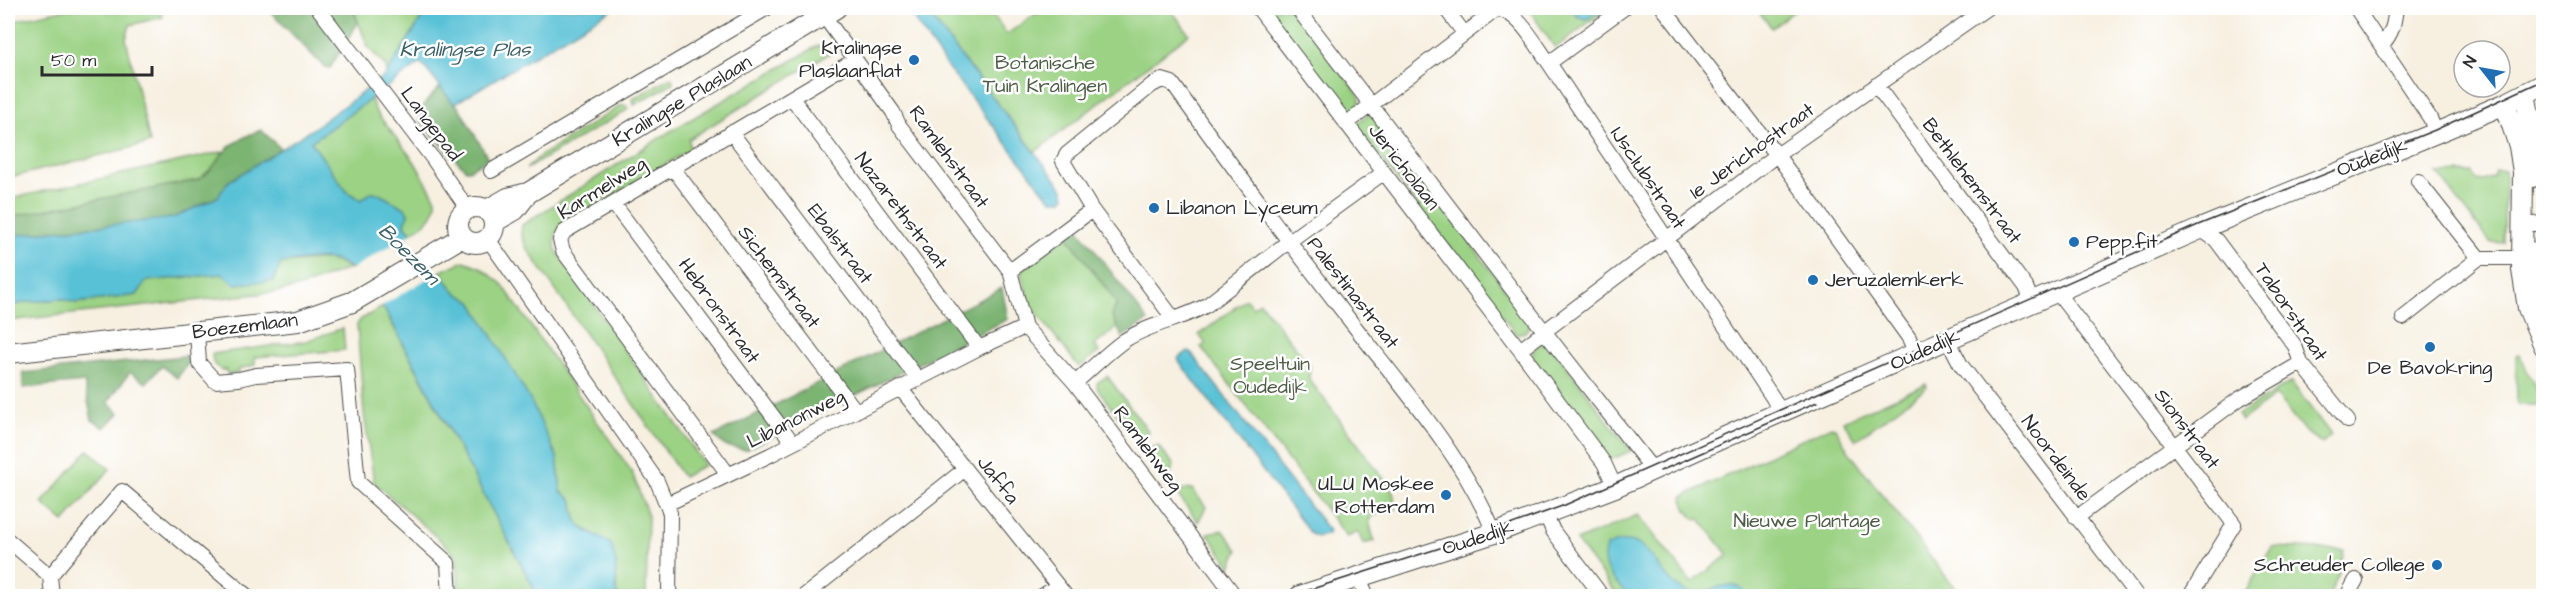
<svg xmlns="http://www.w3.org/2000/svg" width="2551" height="604" font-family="'Architects Daughter',sans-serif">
<rect width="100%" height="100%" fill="#fff"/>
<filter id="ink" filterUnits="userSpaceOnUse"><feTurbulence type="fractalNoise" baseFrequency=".0167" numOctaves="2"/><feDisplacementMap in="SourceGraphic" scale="12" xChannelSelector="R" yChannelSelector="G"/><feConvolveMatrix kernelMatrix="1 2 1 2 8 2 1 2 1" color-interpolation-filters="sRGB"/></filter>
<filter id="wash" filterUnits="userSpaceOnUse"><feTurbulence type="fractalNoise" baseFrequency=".008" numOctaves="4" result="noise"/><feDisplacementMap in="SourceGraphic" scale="24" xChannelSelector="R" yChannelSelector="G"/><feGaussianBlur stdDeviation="1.35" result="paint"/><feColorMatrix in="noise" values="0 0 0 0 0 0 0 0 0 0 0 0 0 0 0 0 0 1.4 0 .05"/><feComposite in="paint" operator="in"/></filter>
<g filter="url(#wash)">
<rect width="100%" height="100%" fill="#f7f0e1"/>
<!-- green -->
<path fill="#9bd284" stroke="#637e58" stroke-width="1.5" d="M70 8H159L163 17 130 25 126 39 150 143 8 178V22Z
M353 8H428L386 75V67L368 47Z
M924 8H988L1007 34 1044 8H1170L1189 34 1035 152Z
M1263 8H1292L1360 97V103L1349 112 1341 110Z
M1528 8H1571L1578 16 1587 19 1602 8H1608L1555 48Z
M1756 8H1798L1772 28Z
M817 46 828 48 830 53 689 139 690 150 560 226C555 235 553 243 557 252L705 465 683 477 526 247 521 234 522 225 669 132Z
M669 78H672L673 83 634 105 633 99Z
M371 99 376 112 414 161 436 199C437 214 424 226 412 232L405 225 408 213 405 208 376 193 372 192 361 200 347 192 311 142Z
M622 105H625L628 108 626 111 526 169 540 156Z
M1369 114 1376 117 1531 324 1525 332 1516 334 1357 127 1358 122Z
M226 151 213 167 198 180 8 217V199Z
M2505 170 2504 243 2490 242 2438 174 2473 173 2477 180 2483 181 2493 177 2495 171Z
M1067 236 1117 303 1112 316 1117 328 1095 345 1099 352 1079 367 1031 306 1021 275 1022 269Z
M328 259 351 268 297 288 276 292 8 321V307L26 302 61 299 76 303 137 295 145 281 222 274 273 281 280 263Z
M464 261 480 267 502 284 632 472 648 516 646 596H619L616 592 617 582 593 533C574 525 573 521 573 501L561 491 557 457 496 343 472 302 455 292 439 272Z
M1246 299 1253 307 1260 302 1310 366 1309 379 1393 491 1396 509 1372 516 1369 521 1374 541 1363 544 1358 532 1347 537 1201 347 1206 344 1199 335Z
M383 307 538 596H459L457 560 450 549 374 482 364 414 357 325 361 319Z
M343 328 345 350 255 357V365L239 369V373L227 374 226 370H221L213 363 212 354 306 341Z
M1545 343 1551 346 1631 451 1610 460 1532 357 1533 351 1539 344Z
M2519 354 2543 403V405H2517L2516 355Z
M1107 376 1149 432 1137 441 1097 388V383Z
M2291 382 2331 435 2322 443 2306 433 2276 395 2241 421 2237 415Z
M1926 384 1927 387 1856 440 1843 421Z
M1831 426 1836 429 1849 452 1961 596H1618L1576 541 1638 515 1692 583 1728 555 1700 519 1695 520 1687 510 1682 497Z
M1158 446 1174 465 1167 481 1143 449Z
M88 450 110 469 64 522 42 503Z
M1192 489 1206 507 1198 522 1175 491Z
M1223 530 1238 550 1231 567 1207 533Z
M2272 547 2344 550 2338 576 2329 596H2243Z"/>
<!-- forest -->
<path fill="#7cb472" stroke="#54704e" stroke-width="1.5" d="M267 8H353L358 23 330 68 324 67Z
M441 86 460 109 488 158 469 170H466L420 122C416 108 432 96 441 86Z
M261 130 281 149 228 182 218 197 173 218 152 221 8 236V217L198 180C210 173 216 162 224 152 234 141 248 135 261 130Z
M1078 228 1148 321 1122 337 1112 316 1117 303 1067 236Z
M1002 288 1008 319 746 450 725 446 714 436Z
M195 355 177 378 162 366 146 383 130 372 108 402 119 413 105 428 92 420 84 382 23 388V373Z"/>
<!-- water -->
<path fill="#59c1d6" stroke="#427680" stroke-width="1.5" d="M428 8H614L454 104 421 63 311 142 347 192 361 200 372 192 377 193 405 208 408 213 405 225 455 292 472 302 531 401 557 457 561 491 573 501C574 532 588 530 611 544L616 562V592L619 596H538L388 315C374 293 356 262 328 259 313 257 295 262 281 263L273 281 235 284 222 274 146 281 137 295 76 303 61 299 26 302 8 307V236L173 218 218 197 228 182 311 130 386 75Z
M906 8H924L1064 190 1065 197 1061 200H1052L1046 194 948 68Z
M1571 8H1602L1587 19 1578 17Z
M1188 352 1191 353 1329 531 1328 534 1317 537 1311 534 1178 360 1179 357Z
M1630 541C1655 546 1661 583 1688 592 1707 599 1733 570 1747 596H1629C1615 581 1598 569 1606 547L1617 542Z"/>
<!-- pier -->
<path fill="#f7f0e1" d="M415 231 442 270 380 307 350 270Z"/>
</g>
<g filter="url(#ink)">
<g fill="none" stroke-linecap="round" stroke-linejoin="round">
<defs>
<path id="street" d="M318 8 433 159 467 208
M1258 8 1520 350 1604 463 1615 487
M1297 8 1544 331 1653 470
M1445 8 1464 33
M1663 8 1777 155 1909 338 1916 354
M2356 8 2430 118 2436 133
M824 16 893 112 899 125 1010 271 1025 327
M2382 45C2393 32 2394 24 2396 8
M1549 63 1624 8
M1876 85 2026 287 2032 302
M792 98 979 348
M1346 124 1496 10C1517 8 1537 47 1549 63L1773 398 1780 412
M731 132 918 379
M672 167 856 411
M491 171 767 8
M2418 181 2479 258
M613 203 793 443
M2523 225 2544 223
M2200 229 2216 240 2295 346 2301 363 2348 421
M488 239 657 481 670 513 669 596
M1010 271 1092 210
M2056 291 2234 524 2190 596
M1173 318 1092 210 1063 161 1067 154 1152 85 1162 80 1172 83C1231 166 1292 246 1355 327 1403 388 1466 461 1494 533
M2403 318 2479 258H2513L2530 256
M1025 327 1075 383 1235 596
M197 332 199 363 215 381 239 379 256 375 347 369 358 482 448 563 450 596
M1948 340 1961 365 2137 596
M1520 350 1777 155 1987 8
M1075 383C1091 369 1108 352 1125 340 1151 323 1181 320 1207 305L1288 242 1383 173
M900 388 1066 596
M728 474 563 251 560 240 564 232 855 60
M667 504 770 455 979 348 1025 327
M1546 515 1553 531 1602 596
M2076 518 2239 399 2301 363
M8 540 50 576
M1359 578 1367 596
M52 596 50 576 122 491 247 596
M804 596 965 469
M1042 596 1058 586
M2347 596 2356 580"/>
<path id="secondary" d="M2525 94 2533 135V177
M2505 104 2519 146 2523 172 2522 270 2528 308 2544 346
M458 225a18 18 0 1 1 36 0a18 18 0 1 1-36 0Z
M487 210 508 198 528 193 836 8
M494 222 515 210 528 193
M2532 252 2535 271 2544 295
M8 353 298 321 352 302 462 237
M1300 596 1494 533 1615 487 1756 423 2200 229 2436 133 2505 104 2544 84"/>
</defs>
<!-- street casing -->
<use href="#street" stroke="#4a4946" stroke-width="16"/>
<!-- secondary casing -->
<use href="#secondary" stroke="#4a4946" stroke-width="22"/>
<!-- street -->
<use href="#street" stroke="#fff" stroke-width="14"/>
<!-- secondary -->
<use href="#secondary" stroke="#fff" stroke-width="20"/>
<!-- tram -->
<path stroke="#2b2b2b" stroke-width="1.5" d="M1660 471 1817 402
M1290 596 1493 531 1565 505 2198 225 2435 130 2544 80"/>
</g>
</g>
<!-- markers -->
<g fill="#1f6fb2" stroke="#fff" stroke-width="2">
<circle cx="914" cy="60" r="6"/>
<circle cx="1154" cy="208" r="6"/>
<circle cx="2074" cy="242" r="6"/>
<circle cx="1813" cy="280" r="6"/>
<circle cx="2430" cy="347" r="6"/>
<circle cx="1446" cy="495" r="6"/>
<circle cx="2437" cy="565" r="6"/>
</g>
<g text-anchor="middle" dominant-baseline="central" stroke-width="5" stroke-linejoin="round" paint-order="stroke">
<!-- poi labels -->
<g font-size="20" fill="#2b2b2b" stroke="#fff" text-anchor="end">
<text x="902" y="48">Kralingse<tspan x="902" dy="23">Plaslaanflat</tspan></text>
<text x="1166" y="208" text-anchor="start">Libanon Lyceum</text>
<text x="2086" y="242" text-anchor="start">Pepp.fit</text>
<text x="1825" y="280" text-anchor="start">Jeruzalemkerk</text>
<text x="2430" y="368" text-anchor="middle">De Bavokring</text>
<text x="1434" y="484">ULU Moskee<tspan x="1434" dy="23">Rotterdam</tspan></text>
<text x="2425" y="565">Schreuder College</text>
</g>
<!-- park labels -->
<g font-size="20" fill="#4d5d46" stroke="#fff">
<text x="1045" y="63">Botanische<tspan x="1045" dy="23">Tuin Kralingen</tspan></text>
<text x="1270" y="364">Speeltuin<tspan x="1270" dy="23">Oudedijk</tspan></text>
<text x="1807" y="521">Nieuwe Plantage</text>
</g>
<!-- street labels -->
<g font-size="20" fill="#2b2b2b" stroke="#fff">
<text transform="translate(682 101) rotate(-31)">Kralingse Plaslaan</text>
<text transform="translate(431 124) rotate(53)">Langepad</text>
<text transform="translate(1752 151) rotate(-36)">1e Jerichostraat</text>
<text transform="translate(949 157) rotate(54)">Ramlehstraat</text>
<text transform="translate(2372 158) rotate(-21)">Oudedijk</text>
<text transform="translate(1404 167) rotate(52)">Jericholaan</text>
<text transform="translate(1648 178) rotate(56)">IJsclubstraat</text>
<text transform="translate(1972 181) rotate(53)">Bethlehemstraat</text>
<text transform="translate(602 188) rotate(-32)">Karmelweg</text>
<text transform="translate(901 211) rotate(53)">Nazarethstraat</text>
<text transform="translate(840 244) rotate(53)">Ebalstraat</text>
<text transform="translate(779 277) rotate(53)">Sichemstraat</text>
<text transform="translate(1353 293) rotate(52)">Palestinastraat</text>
<text transform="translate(719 311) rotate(54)">Hebronstraat</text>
<text transform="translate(2291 312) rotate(56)">Taborstraat</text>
<text transform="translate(245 326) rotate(-7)">Boezemlaan</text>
<text transform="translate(1925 350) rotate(-24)">Oudedijk</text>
<text transform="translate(796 419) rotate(-27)">Libanonweg</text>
<text transform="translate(2187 429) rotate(53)">Sionstraat</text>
<text transform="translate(1148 449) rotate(53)">Ramlehweg</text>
<text transform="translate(2056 458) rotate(53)">Noordeinde</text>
<text transform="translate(998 480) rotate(52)">Jaffa</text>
<text transform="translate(1478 538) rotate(-18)">Oudedijk</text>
</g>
<!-- water labels -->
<g font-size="21" font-style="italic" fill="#3b6067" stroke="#fff">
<text x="465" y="49">Kralingse Plas</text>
<text transform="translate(409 254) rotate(45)">Boezem</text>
</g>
</g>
<!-- margin -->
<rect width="2551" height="604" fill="none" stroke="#fff" stroke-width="30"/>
<!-- north arrow -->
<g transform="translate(2482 69) rotate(301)"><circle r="28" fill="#ffffff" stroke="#aaaaaa" stroke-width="1.5"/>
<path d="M0-4.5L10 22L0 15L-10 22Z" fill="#1f6fb2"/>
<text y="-9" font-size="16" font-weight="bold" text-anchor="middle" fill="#2b2b2b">N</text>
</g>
<!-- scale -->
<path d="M42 66v9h110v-9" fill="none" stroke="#2b2b2b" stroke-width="3"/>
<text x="51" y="66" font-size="18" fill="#2b2b2b" stroke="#ffffff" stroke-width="4.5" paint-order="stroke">50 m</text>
</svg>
